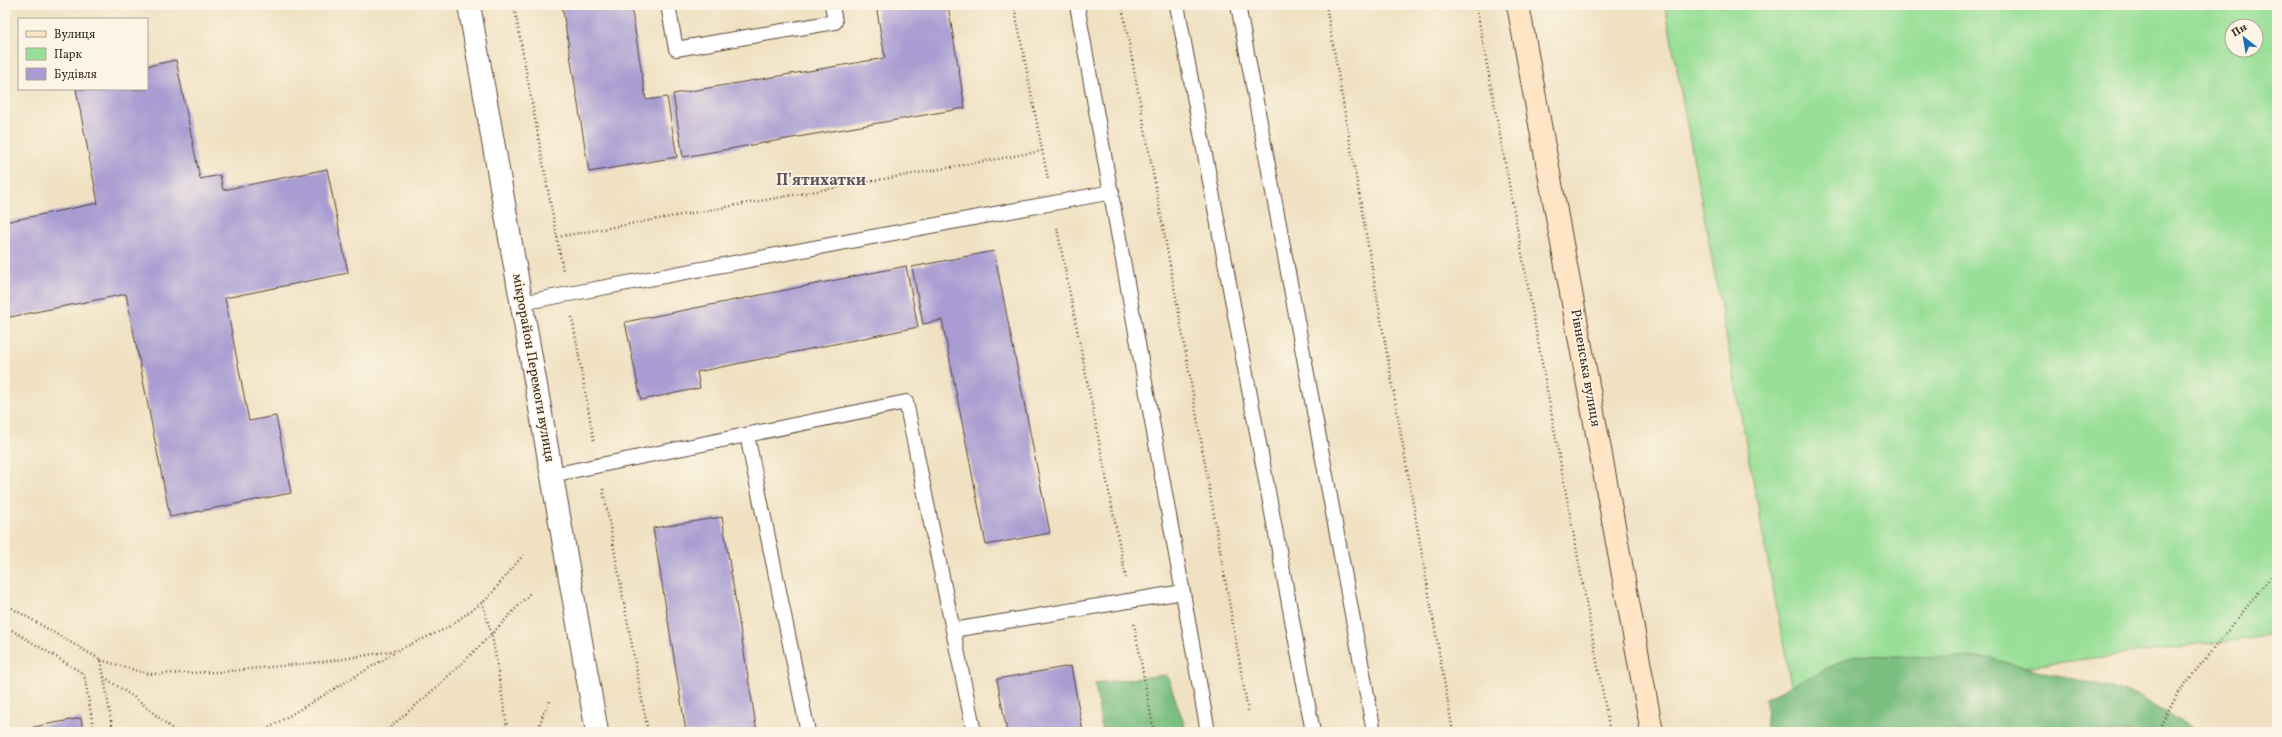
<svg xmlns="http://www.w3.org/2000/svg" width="2282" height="737" font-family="Vollkorn,serif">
<rect width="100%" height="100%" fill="#fcf5e5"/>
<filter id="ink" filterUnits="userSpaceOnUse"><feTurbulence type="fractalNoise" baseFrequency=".025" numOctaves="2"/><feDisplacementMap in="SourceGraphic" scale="8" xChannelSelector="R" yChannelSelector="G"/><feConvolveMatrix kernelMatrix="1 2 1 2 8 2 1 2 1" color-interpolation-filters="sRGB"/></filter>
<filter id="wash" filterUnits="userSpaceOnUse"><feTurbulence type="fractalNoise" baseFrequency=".012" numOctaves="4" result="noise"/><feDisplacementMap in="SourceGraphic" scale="16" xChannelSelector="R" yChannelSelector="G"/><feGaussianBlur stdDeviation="0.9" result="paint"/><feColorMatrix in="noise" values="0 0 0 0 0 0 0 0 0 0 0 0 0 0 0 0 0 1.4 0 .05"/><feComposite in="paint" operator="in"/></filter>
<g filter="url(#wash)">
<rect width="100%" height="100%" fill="#f0e1c2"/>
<!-- green -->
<path fill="#99df98" stroke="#6a845b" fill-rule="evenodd" d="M1665 5H2277V635L1793 696ZM2232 26H2256V50H2232Z"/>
<!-- forest -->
<path fill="#7abe80" stroke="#5a744f" d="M1855 655 1988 658 2134 694 2199 732H1767L1766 698Z
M1167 675 1187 732H1102L1095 683Z"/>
<g id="blocks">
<!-- building -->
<path fill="#a89cd2" d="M562 5H631L646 100 667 97 677 157 589 172Z
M876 5H948L965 108 683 157 673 94 885 58Z
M176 60 200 179 220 175 223 190 327 169 348 273 225 298 249 421 276 416 291 493 170 517 126 294 5 318V222L98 203 76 89H147V66Z
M994 251 1050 533 986 545 942 320 923 324 912 267Z
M906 266 918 327 697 372 700 388 641 400 625 322Z
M722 517 757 732H686L653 528Z
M1071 666 1083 732H1007L997 679Z
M81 718 83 732H34L33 727Z"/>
</g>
</g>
<g filter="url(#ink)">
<use href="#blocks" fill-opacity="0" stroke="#564537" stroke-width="1"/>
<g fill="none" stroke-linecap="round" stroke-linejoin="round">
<defs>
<path id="service" d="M668 5 676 49 835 22 832 5
M1077 5 1208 732
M1177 5 1313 732
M1238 5 1374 732
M521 303 1112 192
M747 435 808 732
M552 475 906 402 974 732
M953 630 1183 592"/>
<path id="minor" d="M469 5 597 732"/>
<path id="secondary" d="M1518 5 1652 732"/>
</defs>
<!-- service casing -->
<use href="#service" stroke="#564537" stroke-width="16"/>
<!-- minor casing -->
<use href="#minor" stroke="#564537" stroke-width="24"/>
<!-- secondary casing -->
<use href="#secondary" stroke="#564537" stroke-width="24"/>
<!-- path -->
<path stroke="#564537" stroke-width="2.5" stroke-dasharray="1 3" stroke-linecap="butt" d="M514 5 563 271
M1014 5 1048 180
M1122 5 1179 314 1248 711
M1326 5 1453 732
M1476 5 1610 732
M1057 228 1126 578
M557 237 1042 151
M572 317 594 442
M603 489 648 732
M482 602 492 635 508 732
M5 604 101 660 113 732
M1134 624 1154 732
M5 626 84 674 94 732
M101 660 148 674 220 672 330 661 398 650 447 628 487 599 524 554
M104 677 138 700 176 732
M262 732 396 652
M384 732C438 688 484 644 531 592
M538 732 542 717 551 699
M2157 732 2178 693 2277 569"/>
<!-- service -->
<use href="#service" stroke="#fff" stroke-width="14"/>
<!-- minor -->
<use href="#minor" stroke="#fff" stroke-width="22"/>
<!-- secondary -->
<use href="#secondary" stroke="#fee5c5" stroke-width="22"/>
</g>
</g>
<g text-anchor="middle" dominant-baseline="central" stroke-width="3.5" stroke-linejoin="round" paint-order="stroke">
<!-- street labels -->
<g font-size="14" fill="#3b2a1e" stroke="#fcf5e5">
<text transform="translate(533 368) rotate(80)">мікрорайон Перемоги вулиця</text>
<text transform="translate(1585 368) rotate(80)">Рівненська вулиця</text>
</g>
<!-- quarter labels -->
<g font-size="16" font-weight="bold" fill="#61525d" stroke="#fcf5e5">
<text x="821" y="181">П'ятихатки</text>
</g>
</g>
<!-- margin -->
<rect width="2282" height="737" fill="none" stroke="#fcf5e5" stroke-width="20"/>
<!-- legend -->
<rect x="18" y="18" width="130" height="72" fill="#fcf5e5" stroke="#afa495"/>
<rect x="26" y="31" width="20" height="6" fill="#fee5c5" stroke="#afa495"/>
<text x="54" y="38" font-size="12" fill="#3b2a1e">Вулиця</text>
<rect x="26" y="48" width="20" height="12" fill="#99df98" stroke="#afa495"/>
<text x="54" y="58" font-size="12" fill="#3b2a1e">Парк</text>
<rect x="26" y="68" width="20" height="12" fill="#a89cd2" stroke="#afa495"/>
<text x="54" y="78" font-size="12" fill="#3b2a1e">Будівля</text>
<!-- north arrow -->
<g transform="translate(2244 38) rotate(329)"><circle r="19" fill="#fcf5e5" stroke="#afa495"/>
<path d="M0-3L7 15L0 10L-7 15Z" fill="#1f6fb2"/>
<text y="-6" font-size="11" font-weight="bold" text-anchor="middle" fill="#3b2a1e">Пн</text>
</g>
</svg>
